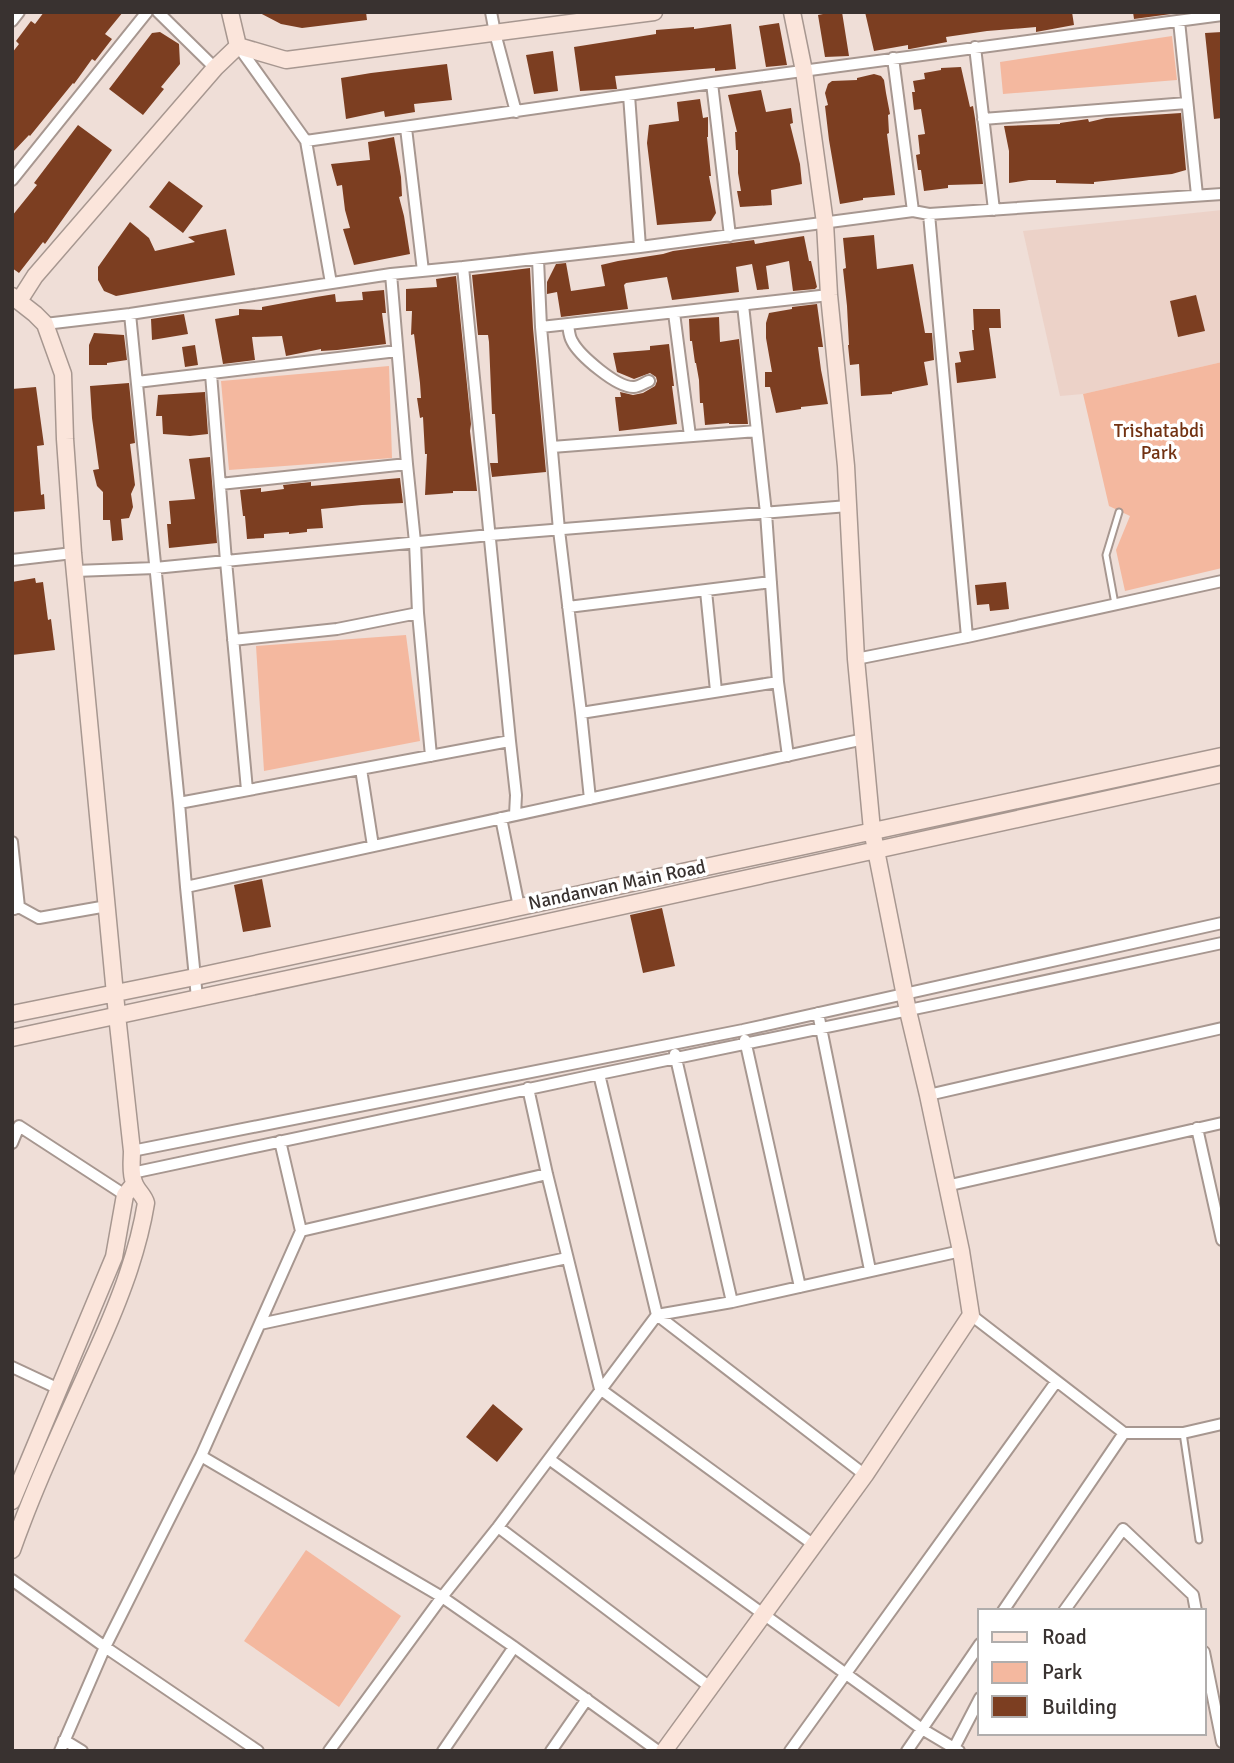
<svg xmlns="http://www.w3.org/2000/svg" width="1234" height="1763" font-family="Signika,sans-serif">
<rect width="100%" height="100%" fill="#efded7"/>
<!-- built -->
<path fill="#ecd2c8" d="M1222 210V362L1083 394 1060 396 1023 231Z"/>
<!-- green -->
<path fill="#f4b89f" d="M1172 36 1177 80 1003 94 1000 62Z
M1222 362V568L1125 591 1116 550 1130 516 1109 506 1083 394Z
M389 366 392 458 229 470 221 381Z
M406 635 420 741 264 771 256 646Z
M306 1550 401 1616 339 1707 244 1641Z"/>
<!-- building -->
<path fill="#7c3e21" d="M44 12H123L105 34 112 39 95 61 92 59 74 84 73 83 30 136 29 135 12 153V53L19 44 16 41 31 21 35 24Z
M258 12H366L367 20 302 28 281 24Z
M833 12H842L849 56 825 57 818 15Z
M865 12H1072L1074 25 1036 32V27L987 31 946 37 947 42 910 49H908V45L874 51Z
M1133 12H1171V14L1134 19Z
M779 23 787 65 766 67 759 26Z
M731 24 736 69 715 71V68L615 76 617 89 580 91 574 47 656 34V30L694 27V29Z
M160 32 179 44 180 64 161 87 164 89 143 115 109 89 152 33Z
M1222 32V118L1214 119 1205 33Z
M553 51 558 91 534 94 526 55Z
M447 64 452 100 414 104 415 112 385 117 384 111 346 119 341 78 371 73Z
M961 67 970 107 973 106 975 118 983 184 948 185V188L924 191 921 170H918L916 155 920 154 918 135 925 134 921 109 914 110 912 92H915L913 81 925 79 924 73 941 70V68Z
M874 74 881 76 884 80 886 93 890 114 888 115 889 133 887 134 895 195 863 198V200L840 204 829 140 825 106 828 105 825 93 828 84 832 81 857 80V78Z
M761 90 766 112 791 108 793 123 790 124 800 164 802 184 771 190 772 205 740 207 737 191H741L738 173V150H736L735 132H737L728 95Z
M700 99 703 118 708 117V137H707L711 176H709L716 213 711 221 657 225 647 143 649 125 679 121 677 102Z
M1181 113 1186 170 1172 174 1094 182V184L1056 183V180H1029L1009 183V151L1004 126 1060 124V123L1088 119 1089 122 1106 118Z
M78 125 112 150 45 244 43 242 19 273 12 268V216L37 185 34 183Z
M394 137 401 177 402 196 399 197 404 216 410 254 354 265 343 229 350 228 345 210 342 185 337 186 331 164 370 160 368 142Z
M169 181 203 206 183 233 149 207Z
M130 222 149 238 155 251 195 242 188 237 226 229 235 275 116 296 104 291 98 280V267Z
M874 235 877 269 913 264 925 333H932L934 360 924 362 928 385 892 392V394L861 396 859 364 850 365 848 345H849L847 306 843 269 846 268 843 238Z
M804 236 809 261H811L817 287 815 289 793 291 789 261 766 266 769 289 757 290 752 264 736 267 739 292 672 300 667 277 626 283 624 285 628 309 561 317 557 292 547 294V282L556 264 566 263 571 291 605 286 601 265 618 261 663 254 673 251 754 240 755 244Z
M530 268 533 328 546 472 492 477 490 463H498L495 414H492L489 342 488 335H478L472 275Z
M456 276 471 424 470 431 477 491H453V493L425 495 427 454H425L423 417 420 418 417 398H421L420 383 414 334 411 335 412 311H406V289L437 287 436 279Z
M384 290 386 313H382L386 344 337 350 321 351V349L286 356 282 336 252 337 255 360 223 364 215 319 239 315V309L262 310V307L316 297 335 294 336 302 363 300 362 292Z
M1196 295 1205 331 1178 337 1170 301Z
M817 304 823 347H818L821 370 828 404 801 407V409L776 413 770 387H765V372H772L766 338V323L769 313 792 309V307Z
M973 309H1000L1001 328H989L996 378 957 383 955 363 961 362 959 352 974 350 972 330H974Z
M184 314 188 334 152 340 151 319Z
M719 317 720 342 739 339 748 424H729V423L705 425 703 403H700L699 380 696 363H695L692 341H690L689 319Z
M94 333 124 335 127 360 107 363V365H89V345Z
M669 344 674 386H672L677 424 619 431 615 397H621L620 392 633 395 643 393 655 386 657 381 656 377 650 373 634 379 617 372 613 353 650 350V346Z
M195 345 198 365 185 367 182 347Z
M129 383 135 443 130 444 135 485 131 494 133 507 129 518 121 519 123 540 112 541 110 520H103V492L97 486 93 470 99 469 92 418 90 386Z
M36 387 44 445 37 446 41 495 44 494 45 509 12 512V389Z
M205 392 208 434 190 436 163 434 162 416H156L158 395Z
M210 457 217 543 169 548 167 524H171L169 501 195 499 189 459Z
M400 478 403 503 362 505 321 509 323 528 307 529V532L289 534V532L264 534V538L247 539 245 516H243L240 490 261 488V492L284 489 283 485 311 482V486Z
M35 578 36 583 43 582 48 620 51 619 55 650 12 655V582Z
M1006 582 1009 609 990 611 989 604 977 605 975 585Z
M262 879 271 927 243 932 234 885Z
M662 908 675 966 643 973 630 915Z
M493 1404 523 1429 497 1462 466 1437Z"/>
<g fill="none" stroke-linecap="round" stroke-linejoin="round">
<defs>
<path id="lane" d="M1115 604 1106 555 1119 512
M1183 1433 1199 1540"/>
<path id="street" d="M158 12 215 68
M491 12 495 33 516 112
M12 21 19 12
M1179 21 1197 195
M238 46 306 141 331 283
M975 47 994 210
M893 58 913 211
M712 83 730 236
M629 95 640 247
M983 119 1187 103
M406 128 423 271
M306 141 712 83 1222 15
M12 180 147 12
M538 259 541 327
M463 267 510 741 179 803 186 887 864 739
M391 274 407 464 415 542 418 613 431 756
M743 305 766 513 778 682 581 713 559 530 541 327 829 295
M674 313 690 436
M130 314 179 803
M45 324 130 314 391 274 463 267 640 247 913 211 929 214 1222 194
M568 325C569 330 569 336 572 341 579 355 617 388 634 387 639 387 644 383 649 381
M211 374 226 561 247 790
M137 382 397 351
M552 447 757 431
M220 484 407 464
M12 560 73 553
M75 571 155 568 490 535 848 506
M706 591 716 691
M568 607 771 582
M967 637 1222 581
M233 640 337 629 418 613
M856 659 967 637 929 214
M778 682 788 756
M581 713 590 799
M510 741 516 795 515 815
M361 769 373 846
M501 818 519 907
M12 842 19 907 14 909
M186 887 197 998
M19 907 39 918 107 906
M818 1013 870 1270
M745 1040 800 1287
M675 1054 732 1302
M599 1074 657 1315 732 1302 961 1251
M528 1088 547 1174 600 1389 814 1545
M928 1095 1222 1028
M1197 1128 1222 1240
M280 1141 301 1231 547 1174
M12 1143 19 1126 125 1195
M132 1151 743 1030 1222 923
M132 1173 599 1074 938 1004 1222 943
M946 1186 1222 1123
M301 1231 201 1456 442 1597 514 1647 658 1751
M971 1315 1124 1433 1003 1611
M260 1324 567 1258
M12 1367 59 1389
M1124 1433H1183L1222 1424
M549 1459 922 1729 959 1751
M498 1527 710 1687
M12 1580 105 1647 258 1751
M1064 1611 1123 1529 1193 1595 1196 1611
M1204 1652 1222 1742
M64 1740 82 1751
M954 1748 980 1698
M60 1751 105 1647 201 1456
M329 1751 442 1597 498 1527 657 1315 865 1475
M443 1751 514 1647
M551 1751 587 1699
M790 1751 1056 1382
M907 1751 980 1644"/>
<path id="secondary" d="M230 12 238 46
M12 296 35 314 45 324 63 374 65 439 73 553 117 1015 132 1151C132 1161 130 1173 134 1182 136 1190 144 1195 146 1203 137 1258 115 1311 92 1361 64 1424 35 1485 12 1550
M19 301 35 276 215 68 238 46 286 60 654 12
M12 1014 195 977 1222 756
M12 1038 367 962 1222 774
M12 1501 114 1257 125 1195 134 1184
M664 1751 865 1475 971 1315 961 1251 928 1095 908 1011 872 830 856 659 846 466 829 295 825 223 804 71 792 12"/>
</defs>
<!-- lane casing -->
<use href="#lane" stroke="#a79790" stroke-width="9"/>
<!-- street casing -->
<use href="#street" stroke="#a79790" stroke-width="14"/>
<!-- secondary casing -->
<use href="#secondary" stroke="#a79790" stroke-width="19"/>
<!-- lane -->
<use href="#lane" stroke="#fff" stroke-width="5"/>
<!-- street -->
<use href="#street" stroke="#fff" stroke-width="10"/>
<!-- secondary -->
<use href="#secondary" stroke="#fbe5db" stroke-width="16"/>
</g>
<g text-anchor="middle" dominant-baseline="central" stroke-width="7" stroke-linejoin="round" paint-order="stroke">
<!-- park labels -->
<g font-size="19" fill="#723212" stroke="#fff">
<text x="1159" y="431">Trishatabdi<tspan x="1159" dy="22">Park</tspan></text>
</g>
<!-- street labels -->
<g font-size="19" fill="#393230" stroke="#fff">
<text transform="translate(617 885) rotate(-12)">Nandanvan Main Road</text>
</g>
</g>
<!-- border -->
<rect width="1234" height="1763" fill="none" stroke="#393230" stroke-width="28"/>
<!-- legend -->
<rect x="978" y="1609" width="228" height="126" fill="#ffffff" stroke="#b0adac" stroke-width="2"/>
<rect x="992" y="1632" width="35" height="10" fill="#fbe5db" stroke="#b0adac" stroke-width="2"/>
<text x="1042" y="1644" font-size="21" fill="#393230">Road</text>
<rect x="992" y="1662" width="35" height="21" fill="#f4b89f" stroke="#b0adac" stroke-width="2"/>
<text x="1042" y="1679" font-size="21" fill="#393230">Park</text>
<rect x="992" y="1696" width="35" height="21" fill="#7c3e21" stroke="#b0adac" stroke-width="2"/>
<text x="1042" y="1714" font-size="21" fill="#393230">Building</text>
</svg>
